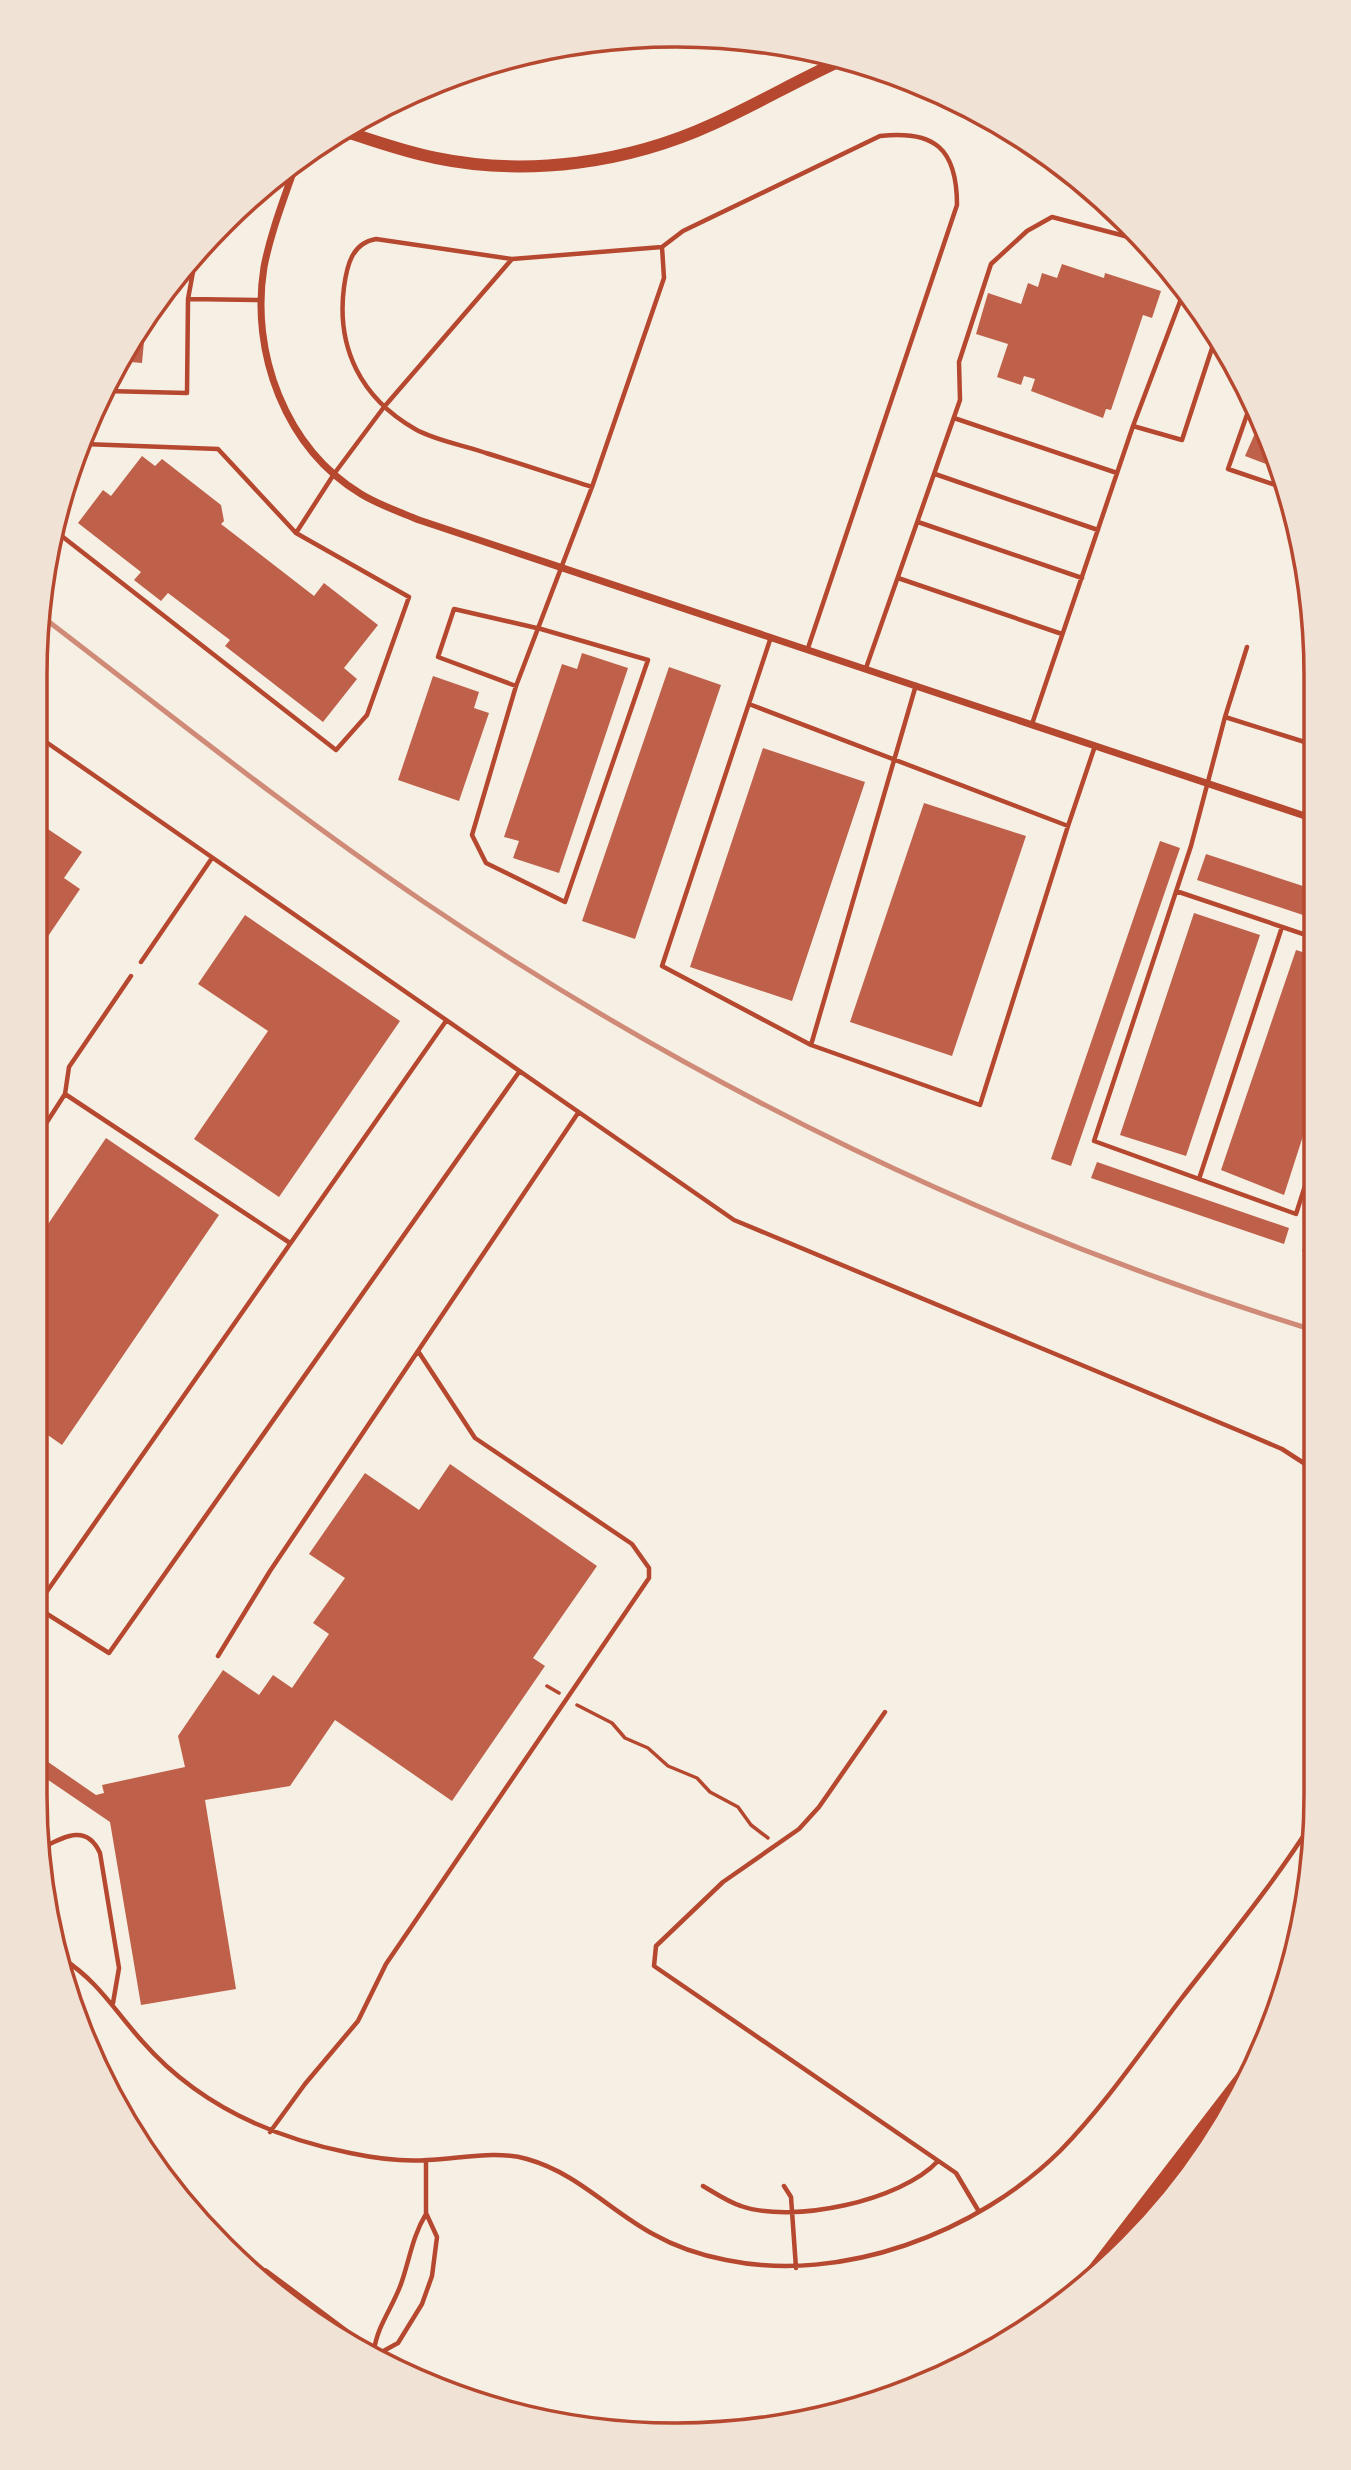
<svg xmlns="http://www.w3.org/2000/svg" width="1351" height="2470" font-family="Figtree,sans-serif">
<rect width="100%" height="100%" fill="#f6efe4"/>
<!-- building -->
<path fill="#bf614a" d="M1062 264 1104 278 1105 273 1161 291 1152 318 1143 315 1111 410 1106 409 1103 418 1031 391 1035 379 1024 376 1021 385 997 377 1008 344 976 334 988 293 1021 304 1028 283 1038 287 1042 273 1057 278Z
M146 320 142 363 119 361 121 356Z
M1259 424 1282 469V470L1245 456Z
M142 456 155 466 162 459 221 505 224 521 221 524 314 596 324 583 378 625 344 668 357 679 323 722 225 646 230 640 168 593 161 601 134 580 141 572 78 523 103 490 111 496Z
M582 653 628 668 559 873 513 858 519 841 504 837 562 664 577 669Z
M669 667 721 685 635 939 582 921Z
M433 676 479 692 474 708 489 713 459 801 398 780Z
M763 748 865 782 792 1001 690 967Z
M924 803 1026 836 952 1056 850 1022Z
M36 821 82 852 64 878 80 889 36 954Z
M1160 841 1180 848 1071 1166 1051 1159Z
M1206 854 1312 889V918L1197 880Z
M1194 913 1260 935 1186 1156 1120 1135Z
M245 915 400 1021 279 1197 194 1139 268 1031 198 984Z
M1296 950 1312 955V1108L1284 1195 1221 1170Z
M106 1138 219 1215 62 1445 35 1426 36 1242Z
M1097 1162 1289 1228 1284 1244 1091 1178Z
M1312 1222H1313V1255L1302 1251Z
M450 1464 597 1566 533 1658 545 1666 452 1801 335 1720 290 1786 205 1800 236 1989 141 2005 110 1822 35 1771V1753L96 1795 104 1793 102 1785 185 1767 178 1736 223 1670 259 1695 273 1675 292 1688 329 1634 313 1623 345 1578 309 1554 365 1473 419 1510Z"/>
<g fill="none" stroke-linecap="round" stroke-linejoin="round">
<!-- path -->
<path stroke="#b5482f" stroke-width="3.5" d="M547 1686 559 1693
M577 1705 612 1723 625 1738 648 1748 668 1766 697 1778 710 1792 738 1807 751 1825 768 1838"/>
<!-- service -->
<path stroke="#b5482f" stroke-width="4.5" d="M662 247 683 231 880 136C934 130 957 148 957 205L808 648
M512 259 376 239C352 243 347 265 344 287 336 348 361 398 415 429 436 441 464 445 486 453 522 464 557 476 592 487
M188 299 261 300
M106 391 187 393 188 299 197 250
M1250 406 1228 469 1287 489
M954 418 1117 473
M1133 426 1184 291
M935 474 1098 530
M918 522 1082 578
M54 530 336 750 367 715 409 597 296 533 218 449 84 444
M296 533 334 474 384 407 512 259 662 247 664 278 592 487 516 686 472 835 486 863 565 902 648 660 541 629 454 609 438 657 516 686
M898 578 1062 634
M771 637 662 966 811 1045 916 685
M866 668 960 400 959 362 991 264 1027 231 1052 217 1144 241
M749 704 1068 826 1095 746
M1225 717 1247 647
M1032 724 1133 426 1182 440 1216 336
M36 735 734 1220 1247 1434 1282 1449 1313 1469
M1311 744 1225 717 1191 846 1094 1141 1296 1214 1312 1164
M1176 891 1312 937
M141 962 212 858
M446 1021 36 1607 109 1653 519 1072
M811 1045 980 1105 1068 826
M65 1094 69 1067 131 976
M36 1139 65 1094 290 1243
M1199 1179 1282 927
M218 1656 270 1571 578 1113
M885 1712 819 1807 799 1829 723 1882 656 1946 654 1966 956 2173 978 2210
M44 1847C65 1836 87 1824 100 1853L119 1968 113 2003
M62 1958C100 1983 113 2009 142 2041 197 2104 270 2137 350 2153 374 2158 402 2162 427 2160 460 2159 495 2150 527 2159 577 2173 609 2210 653 2234 676 2247 700 2255 726 2260 842 2284 977 2233 1060 2151 1105 2105 1142 2050 1181 1999 1227 1940 1275 1882 1315 1818
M270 2132 305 2084 358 2021 386 1964 649 1578V1568L632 1544 475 1438 418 1351
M703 2186C715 2193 728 2202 741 2206 792 2224 901 2201 938 2161
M784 2186 791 2197 796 2268
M374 2351C377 2325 394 2306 402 2281 410 2257 413 2235 426 2214
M378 2354 398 2343 422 2304 432 2276 437 2237 426 2213V2161"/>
<!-- minor -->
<path stroke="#b5482f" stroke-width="7" d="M297 161C285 196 271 231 264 267 250 352 285 448 361 494 379 505 400 512 419 520L1311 818"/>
<!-- tertiary -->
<path stroke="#b5482f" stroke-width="12" d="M344 131C374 141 405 152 436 158 528 177 628 163 713 124 757 104 798 80 842 60"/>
<!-- primary -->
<path stroke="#b5482f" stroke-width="14" d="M264 2275 355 2343
M1083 2285 1249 2069"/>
<!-- rail -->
<path stroke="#cf8b77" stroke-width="5" d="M40 615C167 712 291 812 424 902 697 1087 998 1233 1313 1330"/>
</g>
<!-- crop -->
<path d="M0 0H1351V2470H0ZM675 47H676A628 628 0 0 1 1304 675V1795A628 628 0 0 1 676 2423H675A628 628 0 0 1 47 1795V675A628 628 0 0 1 675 47Z" fill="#f1e2d6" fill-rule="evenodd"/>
<path fill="none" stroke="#b5482f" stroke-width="3.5" d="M675 47H676A628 628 0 0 1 1304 675V1795A628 628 0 0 1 676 2423H675A628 628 0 0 1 47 1795V675A628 628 0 0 1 675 47Z"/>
</svg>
